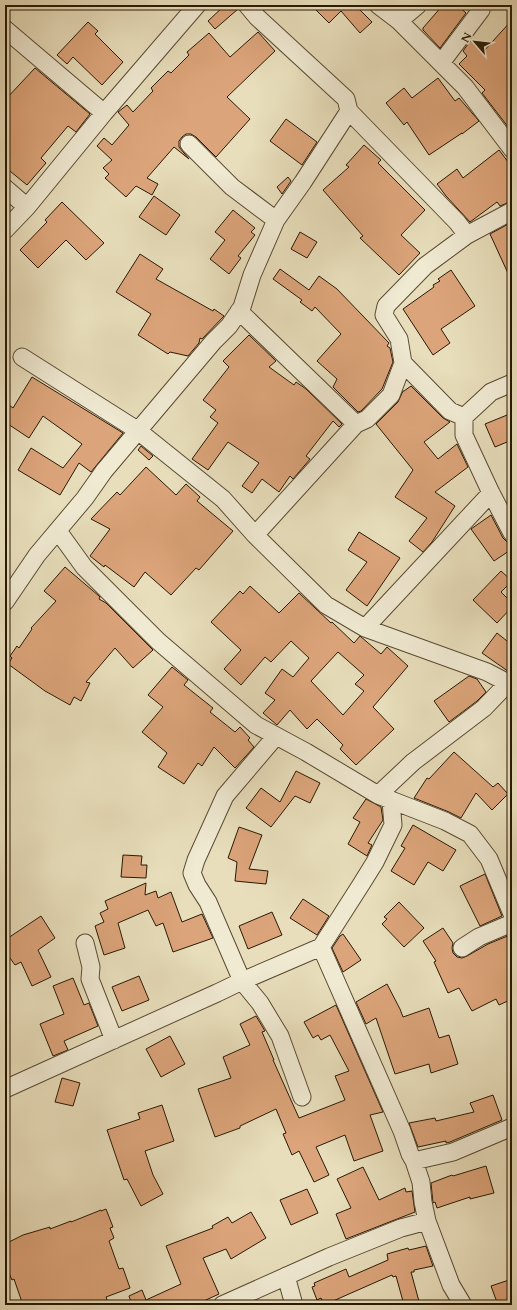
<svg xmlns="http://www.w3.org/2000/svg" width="517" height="1310" font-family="Cardo,serif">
<rect width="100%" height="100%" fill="#e8debb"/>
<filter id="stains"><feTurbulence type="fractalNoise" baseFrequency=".005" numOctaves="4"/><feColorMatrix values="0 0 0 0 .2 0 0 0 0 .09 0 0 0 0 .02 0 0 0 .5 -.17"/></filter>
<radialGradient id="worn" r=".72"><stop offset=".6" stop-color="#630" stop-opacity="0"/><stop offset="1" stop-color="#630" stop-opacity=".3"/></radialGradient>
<!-- building -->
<path fill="#dca47a" stroke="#291904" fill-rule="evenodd" d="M225 5H237L238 9 215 29 208 21Z
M311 5H355L372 22 360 33 341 11 329 23Z
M443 5H457L466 13 440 48 423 30V28Z
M512 20V132L482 93 485 90 459 64 467 56 463 51 471 40 483 52Z
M88 22 98 31 95 34 123 62 102 85 73 57 67 64 57 55Z
M258 32 275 51 227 97 250 119 216 157 196 137 191 134H186L182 137 179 141V147L189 159 174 147 147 178 158 184 152 195 136 186 126 197 105 178 109 174 103 168 112 160 97 146 104 138 112 145 129 125 118 112 127 105 133 112 153 91 151 88 168 71 171 73 189 55 187 52 209 33 230 57Z
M35 68 90 114 76 132 68 126 41 158 46 163 27 185 5 167V100Z
M438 78 455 101 459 98 479 121 462 134V133L429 155 407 122 404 125 386 103 404 88 412 98Z
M286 119 317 142 302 165 270 141Z
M364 145 381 160 378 163 425 210 401 235 420 253 399 275 360 238 363 236 323 190 349 167 346 165Z
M499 150 512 167V201L500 206 497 202 470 222 446 196 437 184 457 169 463 178Z
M288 177 291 181 282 194 277 187Z
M154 196 180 215 166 235 139 217Z
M62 202 104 243 86 260 66 240 38 268 20 250 47 222 45 220Z
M233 210 255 228 251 232 255 235 238 256 241 258 229 274 210 259 225 240 215 232Z
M512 222V282L490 234Z
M300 232 317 242 307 258 291 249Z
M140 254 163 269 156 279 213 311 214 309 224 316 202 339 200 338 199 343 188 356 170 352 168 354 138 335 151 314 116 292Z
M280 269 309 290 319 276 337 289 389 343 387 346 390 348 393 362 382 389 361 411 358 412 333 387 337 379 317 361 341 334 315 307 312 311 300 302 302 300 273 279Z
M451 270 475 306 441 329 450 343 433 355 403 309 434 287 433 285 440 281 438 279Z
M249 335 276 361 269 367 294 385 296 382 306 389 342 424 339 427 333 421 306 456 310 459 293 479 290 476 279 492 262 479 252 493 242 486 259 463 228 442 208 470 192 459 218 423 210 417 216 410 203 400 229 367 223 361Z
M32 377 123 433 91 472 79 463 60 495 18 470 31 448 63 468 82 444 43 416 29 438 5 422V402L13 408Z
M411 386 443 418 450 422 424 442 438 459 457 444 468 467 435 492 455 506 432 542 423 552 409 541 427 518 395 497 413 470 376 424 398 402 403 391H404Z
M512 413V440L495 447 485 424Z
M141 446 153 456 149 460 138 450Z
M146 467 176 495 186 484 200 497 197 501 233 531 199 570 196 568 171 595 145 572 134 587 105 565 104 567 90 556 110 529 91 519 117 492 120 495Z
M491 515 503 538 507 542 512 543V549L494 561 471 529Z
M359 532 400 558 367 606 346 590 367 562 348 550Z
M65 567 99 596 100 597 99 599 106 603 153 650 133 668 115 648 86 682 90 683 81 701 74 697 70 705 45 691 8 664 12 658 10 656 17 646 19 648 32 629 31 628 56 601 44 591Z
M501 571 512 581 501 592 512 603V607L497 623 473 600Z
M250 586 279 613 299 593 331 623 332 622 354 643 360 636 381 654 387 647 408 666 373 707 394 729 356 765 340 749 343 745 317 719 307 729 290 710 277 725 263 713 275 700 265 693 282 669 293 677 309 658 291 641 271 662 265 657 241 685 224 669 241 650 211 622 240 591 243 594ZM338 652 364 675 355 684 364 691 343 715 311 681Z
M497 633 512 645V674L482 653Z
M172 667 188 680 184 685 213 708 210 712 235 732 240 727 250 738 248 740 254 747 235 768 214 747 202 766 198 763 184 784 158 767 167 753 142 732 163 707 148 695Z
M469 676 477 679 486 692 477 701 449 722 434 701Z
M454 752 493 787 498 783 508 794 492 810 476 793 461 818 449 812 414 798 427 778 429 779Z
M296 771 320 783 310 803 295 796 271 827 246 808 261 788 280 802Z
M366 799 381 807 383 820 368 843 372 845 367 856 348 844 360 822 353 818Z
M413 825 456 850 443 871 428 862 414 885 391 871 405 848 401 846Z
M239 827 262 835 249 869 268 871 266 884 235 881 237 862 228 858Z
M123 855 142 856 141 865H147L146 878 121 877Z
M485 874 502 916 480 926 460 886Z
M146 883 145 895 156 891 158 898 171 892 182 922 202 914 213 938 173 952 163 923 156 926 148 910 118 923 125 948 104 955 95 926 104 922 100 913 108 909 105 901Z
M303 899 329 916 317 935 290 918Z
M399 902 424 928 404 947 382 924 387 919 384 917Z
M272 912 282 935 248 949 239 926Z
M41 916 55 938 38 950 51 977 32 986 21 962 15 965 5 951V940Z
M443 928 453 943 452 948 453 953 457 957 462 958 467 956 488 944 510 935 512 940V999L499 1005 496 999 472 1011 459 988 448 993 434 962 436 961 423 941Z
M343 934 361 960 343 972 332 948 340 936Z
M139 976 149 1000 122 1011 112 987Z
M73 978 84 1005 89 1003 98 1026 64 1041 68 1050 53 1056 40 1024 64 1014 53 986Z
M387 984 400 1009 403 1017 429 1008 439 1038 449 1035 458 1064 431 1073 429 1064 395 1074 376 1018 366 1024 356 1002Z
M336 1005 383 1112 370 1115 383 1151 354 1161 345 1135 316 1147 329 1175 314 1182 299 1151 292 1155 283 1134 286 1133 276 1109 240 1126V1128L215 1137 198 1089 231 1078 223 1057 250 1045 240 1024 256 1016 265 1031 262 1032 274 1060H273L299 1118 345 1100 335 1076 349 1071 330 1035 321 1040 318 1035 313 1038 304 1022Z
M170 1036 185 1064 161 1077 146 1049Z
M62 1078 80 1083 73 1106 55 1102Z
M493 1095 502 1120 450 1142 446 1143V1141L418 1147 409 1123 435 1118 436 1121 474 1112 470 1103Z
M162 1105 174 1141 145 1151 153 1175 163 1194 141 1206 127 1179 124 1180 107 1130 140 1119 138 1113Z
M486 1166 494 1193 470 1199V1197L437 1208 435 1202 433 1203 431 1183 452 1175 453 1176Z
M363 1167 379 1200 405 1188 406 1192 412 1191 415 1212 346 1239 336 1214 351 1208 337 1179Z
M307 1189 318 1213 291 1225 280 1200Z
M106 1209 113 1227 110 1228 114 1238 109 1241 119 1269 123 1268 130 1288 106 1297 109 1305H23L14 1279 12 1280 5 1264V1244L23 1235 50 1227V1229L71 1221V1222L101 1210V1211Z
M251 1212 266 1238 231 1259 226 1249 203 1258 219 1294 195 1305H132L129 1296 142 1290 146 1300 181 1284 166 1246 213 1228 212 1226 228 1217 232 1223Z
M426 1246 433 1266 414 1270V1272H411L420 1305H404L396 1276 393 1277 392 1275 324 1305 321 1298 317 1300 312 1287 315 1286 314 1283 346 1269 349 1277 388 1260 387 1254 408 1248 409 1250Z
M512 1279V1305H498L491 1286Z"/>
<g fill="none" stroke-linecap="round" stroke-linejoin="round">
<defs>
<path id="minor" d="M247 5 257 17 346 99 349 111 457 222 467 235
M378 5 399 21 465 87 512 149
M399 21 418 5
M5 29 104 113
M441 63 481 10 480 5
M189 144 232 187 276 220
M5 188 27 207
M512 211 467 235 425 266 386 306 384 315 399 339 403 363 450 411 464 417V435L491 493 512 533
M5 230 27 207 104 113 197 5
M239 311 356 424
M22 357 137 430 223 499 255 535 326 605 365 628 487 672 508 683 484 708 413 762 378 795 445 821 470 834 489 859 512 914
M464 417 491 392 512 383
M58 531 84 567 158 641 256 725 306 752 378 795
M255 535 356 424 367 419 391 395 403 363
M5 602 37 555 85 498 104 471 213 342 229 326 242 307 252 275 276 220 303 182 349 111
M365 628 491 493
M276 736 225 796 196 860 192 873 197 885 208 902 242 981 260 1003 280 1036 302 1097
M85 943 91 967 90 979 114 1040
M321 947 362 883 375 862 393 825 391 801
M462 948 479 937 512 923
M5 1089 217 993 242 981 321 947 402 1131 410 1154 414 1161
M286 1276 294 1305
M222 1305 329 1257 401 1228 427 1221
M463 1305 451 1285 427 1221 423 1202 421 1182 414 1161 453 1152 512 1127"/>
</defs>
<!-- minor casing -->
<use href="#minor" stroke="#594a32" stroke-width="19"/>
<!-- minor -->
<use href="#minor" stroke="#f0ead3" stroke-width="17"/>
</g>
<!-- margin -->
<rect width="517" height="1310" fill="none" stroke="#e8debb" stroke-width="20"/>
<rect x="6" y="6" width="505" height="1298" fill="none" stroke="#291904" stroke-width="2"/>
<rect x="10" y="10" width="497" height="1290" fill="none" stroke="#291904"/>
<!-- north arrow -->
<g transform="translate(475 42) rotate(298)" stroke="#f0ead3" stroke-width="3" paint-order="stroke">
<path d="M0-3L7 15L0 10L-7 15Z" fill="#291904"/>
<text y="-6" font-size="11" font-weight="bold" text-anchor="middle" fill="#291904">N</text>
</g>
<rect width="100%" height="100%" filter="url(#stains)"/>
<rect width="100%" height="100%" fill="url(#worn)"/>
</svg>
